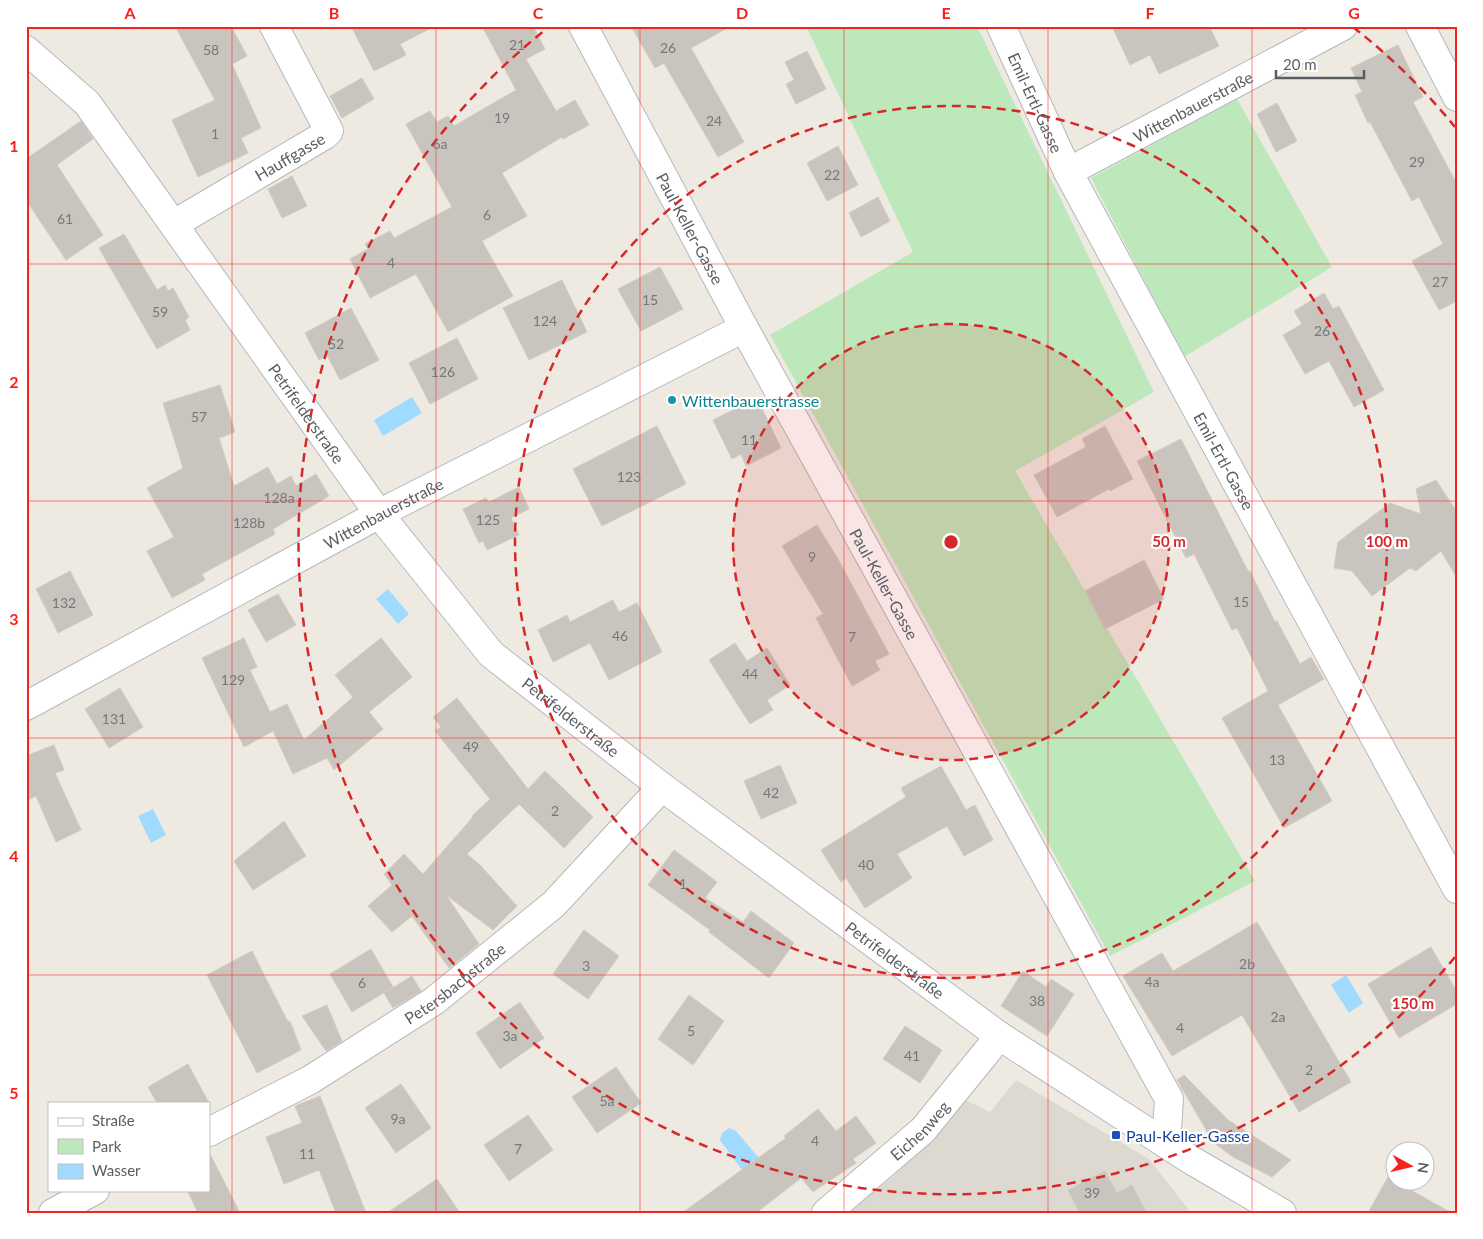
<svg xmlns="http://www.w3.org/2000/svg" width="1483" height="1239" font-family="Lato,sans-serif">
<rect width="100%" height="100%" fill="#eeeae1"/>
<!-- education -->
<path fill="#ddd9d0" d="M1016 1080 1149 1159 1189 1210 1184 1213H847L894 1176 936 1132 959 1097 990 1112Z"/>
<!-- green -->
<path fill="#bde8bb" d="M806 26H977L1154 392 1015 471 1255 881 1110 956 770 335 913 252Z
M1237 99 1332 267 1184 357 1091 178Z"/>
<!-- water -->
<path fill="#a0dbff" d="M412 397 422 413 383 436 374 420Z
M388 589 409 614 398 624 376 599Z
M153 809 166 835 151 843 138 816Z
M1346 975 1363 1003 1349 1013 1331 985Z
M729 1128 736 1131 759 1158 742 1170 720 1140 722 1133Z"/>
<!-- building -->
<path fill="#c9c5be" stroke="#d3cbbf" d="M175 26H231L247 56 232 64 261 128 241 138 248 153 198 177 172 120 215 100Z
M351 26H435L400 44 406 55 374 71Z
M482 26H533L545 49 526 59 556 111 575 100 589 125 563 139 562 137 502 173 527 216 482 241 513 296 448 332 416 274 370 298 350 259 368 249 365 244 390 231 394 238 452 207 406 124 430 111 437 122 448 116 454 126 516 90Z
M631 26H731L691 48 744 142 718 157 664 63 655 68Z
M1112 26H1209L1219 46 1159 74 1150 55 1130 65Z
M1398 45 1423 97 1413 102 1457 184V301L1439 310 1412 261 1443 244 1419 197 1412 201 1370 122 1368 123 1355 95 1362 92 1351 68Z
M807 51 826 89 796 104 786 84 794 80 785 62Z
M362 78 374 99 342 118 330 96Z
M1277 103 1297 141 1276 152 1257 114Z
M81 121 93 139 57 165 103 235 66 260 26 200V159Z
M838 146 858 185 827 201 807 163Z
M292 176 307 206 282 218 268 189Z
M878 197 890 221 861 237 849 213Z
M124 234 157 290 165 285 168 291 173 288 189 317 185 320 190 330 157 349 99 248Z
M660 267 683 309 641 331 618 289Z
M562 280 587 332 529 360 503 308Z
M1324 293 1333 309 1339 306 1384 390 1354 407 1329 361 1305 374 1283 335 1302 324 1294 311Z
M351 308 379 360 340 380 327 355 319 360 305 333Z
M457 338 478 379 430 404 409 363Z
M220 385 235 432 219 438 234 486 268 467 277 484 291 476 296 486 316 474 329 496 273 529 275 534 202 574 205 580 172 598 147 551 174 537 147 488 183 468 163 403Z
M757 398 781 448 746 466 741 454 732 459 713 420Z
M657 426 686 484 602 526 573 469Z
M1105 426 1133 479 1110 491 1109 489 1057 517 1034 475 1086 447 1082 439Z
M1181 439 1248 571H1250L1275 622 1277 621 1300 664 1311 657 1324 679 1278 705 1332 801 1284 828 1222 718 1268 691 1237 628 1232 630 1194 554 1186 558 1137 461Z
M1436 480 1457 512V578L1441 551 1416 571 1410 568 1372 596 1352 571 1334 568 1338 542 1390 503 1421 514 1416 489Z
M519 487 529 509 511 518 519 535 487 550 483 541 479 543 463 509 486 498 489 502Z
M817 525 838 559 889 654 875 661 880 670 852 686 816 618 823 614 782 546Z
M1144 560 1164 599 1105 629 1085 591Z
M70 571 93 615 58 633 36 589Z
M278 594 296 625 266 642 248 610Z
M613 600 619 612 637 603 662 652 609 680 590 643 553 662 538 630 567 615 570 622Z
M244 638 257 667 250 670 270 712 287 704 304 740 353 697 335 675 381 638 412 677 369 712 383 729 334 770 327 758 293 774 273 731 244 747 202 658Z
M735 643 747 661 767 648 790 685 767 700 773 710 750 724 709 660Z
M120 688 143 727 109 748 85 709Z
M457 698 528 789 545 771 593 817 564 848 519 804 467 854 481 866 517 906 493 930 446 895 479 944 449 968 412 916 392 932 368 906 392 885 384 874 404 854 423 874 473 817 472 816 490 799 435 731 441 727 433 717Z
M54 745 64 770 55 773 81 830 56 842 36 796 26 801V756Z
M780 765 797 803 761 819 744 781Z
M941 766 966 810 975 805 993 840 964 856 947 826 897 854 912 878 865 908 846 878 841 882 821 850 906 797 901 788Z
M284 821 306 856 253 890 234 861Z
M674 850 717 882 705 898 743 922 751 911 794 943 769 978 709 932 710 930 648 885Z
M1257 922 1351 1082 1299 1112 1242 1015 1172 1056 1123 976 1162 953 1173 971Z
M584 930 619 956 588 999 553 974Z
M1431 947 1457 992V1004L1399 1038 1368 984Z
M371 949 393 987 352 1012 330 974Z
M252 951 288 1022 290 1021 301 1050 257 1073 207 975Z
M1023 971 1046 987 1051 979 1074 994 1047 1036 1001 1006Z
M412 976 421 991 393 1008 384 993Z
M689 995 724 1021 693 1065 658 1039Z
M520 1002 544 1038 500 1069 476 1033Z
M327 1005 342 1041 326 1051 302 1016Z
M905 1026 942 1050 920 1083 883 1059Z
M188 1064 209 1103H157L148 1087Z
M616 1067 641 1103 597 1133 572 1097Z
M1184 1075 1228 1120 1291 1160 1272 1177 1233 1157 1214 1143 1177 1080Z
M401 1084 431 1128 396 1153 365 1108Z
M320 1096 366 1213H336L319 1170 284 1184 266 1137 302 1123 295 1106Z
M818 1109 836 1131 856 1116 876 1143 853 1159 856 1163 813 1192 801 1178 756 1213H682L786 1138 784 1136Z
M528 1115 553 1150 509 1181 484 1145Z
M209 1152 240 1213H198L187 1190H209Z
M1105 1171 1117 1193 1132 1185 1147 1213H1080L1068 1190Z
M1388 1177 1396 1182 1452 1213H1368Z
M437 1179 460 1213H387Z"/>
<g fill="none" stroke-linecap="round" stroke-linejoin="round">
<defs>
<g id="street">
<path id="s1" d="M583 26 744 328 1169 1099 1166 1144"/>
<path id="s2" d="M1001 26 1068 172 1457 889"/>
<path d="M1420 26 1457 97"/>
<path id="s3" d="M1068 172 1343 26"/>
<path id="s4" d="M174 224 325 135 329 131 274 26"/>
<path id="s5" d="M26 706 394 506 744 328"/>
<path id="s6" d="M209 1132 310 1080 434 1001 554 904 662 787"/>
<path d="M53 1213 95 1190"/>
<path id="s7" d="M826 1213 923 1130 989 1049 998 1035"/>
</g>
<g id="secondary">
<path id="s8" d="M26 50 87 103 379 514 491 654 662 787 998 1035 1191 1160 1282 1213"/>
</g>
</defs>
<!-- street casing -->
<use href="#street" stroke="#b4b8bd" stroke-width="30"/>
<!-- secondary casing -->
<use href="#secondary" stroke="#b5b9bf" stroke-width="30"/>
<!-- street -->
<use href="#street" stroke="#fff" stroke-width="28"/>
<!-- secondary -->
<use href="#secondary" stroke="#fff" stroke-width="28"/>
</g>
<!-- grid -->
<path fill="none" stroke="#f7221d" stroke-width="1" stroke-opacity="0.55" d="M232 26V1213M436 26V1213M640 26V1213M844 26V1213M1048 26V1213M1252 26V1213M26 264H1457M26 501H1457M26 738H1457M26 975H1457"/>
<!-- distance rings -->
<circle cx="951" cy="542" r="218" fill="#d62828" fill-opacity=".12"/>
<g fill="none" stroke="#d62828" stroke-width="2.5" stroke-dasharray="9 6">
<circle cx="951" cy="542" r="218"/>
<circle cx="951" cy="542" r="436"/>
<path d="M1455 957A653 653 0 1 1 549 27M1353 27A653 653 0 0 1 1455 127"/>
</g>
<!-- markers -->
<circle fill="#0f9aa8" stroke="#fff" stroke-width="2" cx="672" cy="400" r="5"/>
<rect fill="#1a4fb4" stroke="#fff" stroke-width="2" x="1111" y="1130" width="10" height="10" rx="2.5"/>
<g text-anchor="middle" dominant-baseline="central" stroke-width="4.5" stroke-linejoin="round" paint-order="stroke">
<!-- number labels -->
<g font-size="14" fill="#75787a">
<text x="517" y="44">21</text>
<text x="668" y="47">26</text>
<text x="211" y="49">58</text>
<text x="502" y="117">19</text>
<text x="714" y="120">24</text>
<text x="215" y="133">1</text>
<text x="440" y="143">6a</text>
<text x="1417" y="161">29</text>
<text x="832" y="174">22</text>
<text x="487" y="214">6</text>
<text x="65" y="218">61</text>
<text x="391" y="262">4</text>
<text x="1440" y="281">27</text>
<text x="650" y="299">15</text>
<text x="160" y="311">59</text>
<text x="545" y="320">124</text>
<text x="1322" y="330">26</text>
<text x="336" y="343">52</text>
<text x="443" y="371">126</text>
<text x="199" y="416">57</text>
<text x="749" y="439">11</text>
<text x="629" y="476">123</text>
<text x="279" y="497">128a</text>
<text x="488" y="519">125</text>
<text x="249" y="522">128b</text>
<text x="812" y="556">9</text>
<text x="1241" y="601">15</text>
<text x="64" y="602">132</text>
<text x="620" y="635">46</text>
<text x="852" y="636">7</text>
<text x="750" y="673">44</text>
<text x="233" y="679">129</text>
<text x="114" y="718">131</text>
<text x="471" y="746">49</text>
<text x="1277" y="759">13</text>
<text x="771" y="792">42</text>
<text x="555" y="810">2</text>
<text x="866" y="864">40</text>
<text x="683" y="883">1</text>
<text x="1247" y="963">2b</text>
<text x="586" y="965">3</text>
<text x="1152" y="981">4a</text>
<text x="362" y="982">6</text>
<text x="1037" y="1000">38</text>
<text x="1278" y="1016">2a</text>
<text x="1180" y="1027">4</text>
<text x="691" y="1030">5</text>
<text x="510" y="1035">3a</text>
<text x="912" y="1055">41</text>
<text x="1309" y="1069">2</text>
<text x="607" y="1100">5a</text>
<text x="398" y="1118">9a</text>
<text x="815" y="1140">4</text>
<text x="518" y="1148">7</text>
<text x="307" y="1153">11</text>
<text x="1092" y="1192">39</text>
</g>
<!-- street labels -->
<g font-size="16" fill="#595e63" stroke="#fff">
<text stroke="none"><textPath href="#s2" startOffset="84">Emil-Ertl-Gasse</textPath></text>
<text stroke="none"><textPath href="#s3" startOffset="141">Wittenbauerstraße</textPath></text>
<text stroke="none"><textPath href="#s4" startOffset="134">Hauffgasse</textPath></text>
<text stroke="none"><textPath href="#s1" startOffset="229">Paul-Keller-Gasse</textPath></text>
<text stroke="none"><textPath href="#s8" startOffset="461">Petrifelderstraße</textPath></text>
<text stroke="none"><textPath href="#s2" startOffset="489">Emil-Ertl-Gasse</textPath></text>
<text stroke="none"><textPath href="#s5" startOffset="406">Wittenbauerstraße</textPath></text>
<text stroke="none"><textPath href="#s1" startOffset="634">Paul-Keller-Gasse</textPath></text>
<text stroke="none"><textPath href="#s8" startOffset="866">Petrifelderstraße</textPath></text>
<text stroke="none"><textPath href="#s8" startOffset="1271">Petrifelderstraße</textPath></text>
<text stroke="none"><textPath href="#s6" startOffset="288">Petersbachstraße</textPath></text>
<text stroke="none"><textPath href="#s7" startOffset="125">Eichenweg</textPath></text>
</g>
<!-- culture labels -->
<g font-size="16" fill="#0d838f" stroke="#fff" text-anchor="start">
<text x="682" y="400">Wittenbauerstrasse</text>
</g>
<!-- transit labels -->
<g font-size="16" fill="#164399" stroke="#fff" text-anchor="start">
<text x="1126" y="1135">Paul-Keller-Gasse</text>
</g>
</g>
<circle cx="951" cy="542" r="8" fill="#d62828" stroke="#fff" stroke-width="2.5"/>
<g font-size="15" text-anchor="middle" font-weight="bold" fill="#d62828" stroke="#fff" stroke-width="4.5" stroke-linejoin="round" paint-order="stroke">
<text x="1169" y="547">50 m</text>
<text x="1387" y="547">100 m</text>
<text x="1413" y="1009">150 m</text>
</g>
<!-- border -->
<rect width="1483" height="1239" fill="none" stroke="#ffffff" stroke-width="55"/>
<!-- legend -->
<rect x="48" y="1102" width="162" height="90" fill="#ffffff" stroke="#bdbfc1"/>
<rect x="58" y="1118" width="25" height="8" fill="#ffffff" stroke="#bdbfc1"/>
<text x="92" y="1126" font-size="15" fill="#595e63">Straße</text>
<rect x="58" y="1139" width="25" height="15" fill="#bde8bb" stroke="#bdbfc1"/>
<text x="92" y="1152" font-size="15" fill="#595e63">Park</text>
<rect x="58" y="1164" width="25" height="15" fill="#a0dbff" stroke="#bdbfc1"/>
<text x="92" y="1176" font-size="15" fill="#595e63">Wasser</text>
<!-- north arrow -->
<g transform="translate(1410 1166) rotate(98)"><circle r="24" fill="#ffffff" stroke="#bdbfc1"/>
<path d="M0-4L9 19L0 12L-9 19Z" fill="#f7221d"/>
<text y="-8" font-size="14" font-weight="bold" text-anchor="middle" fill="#595e63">N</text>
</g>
<!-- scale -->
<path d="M1276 70v8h88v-8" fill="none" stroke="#595e63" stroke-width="2.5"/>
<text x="1283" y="70" font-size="15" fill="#595e63" stroke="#ffffff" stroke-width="4" paint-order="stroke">20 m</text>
<rect x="28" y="28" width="1428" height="1184" fill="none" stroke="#f7221d" stroke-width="2"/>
<g font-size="16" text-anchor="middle" font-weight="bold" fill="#f7221d">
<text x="130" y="19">A</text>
<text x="334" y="19">B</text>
<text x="538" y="19">C</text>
<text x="742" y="19">D</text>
<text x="946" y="19">E</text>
<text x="1150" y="19">F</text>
<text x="1354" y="19">G</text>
<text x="14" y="152">1</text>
<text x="14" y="388">2</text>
<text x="14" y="625">3</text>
<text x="14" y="862">4</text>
<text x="14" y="1099">5</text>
</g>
</svg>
